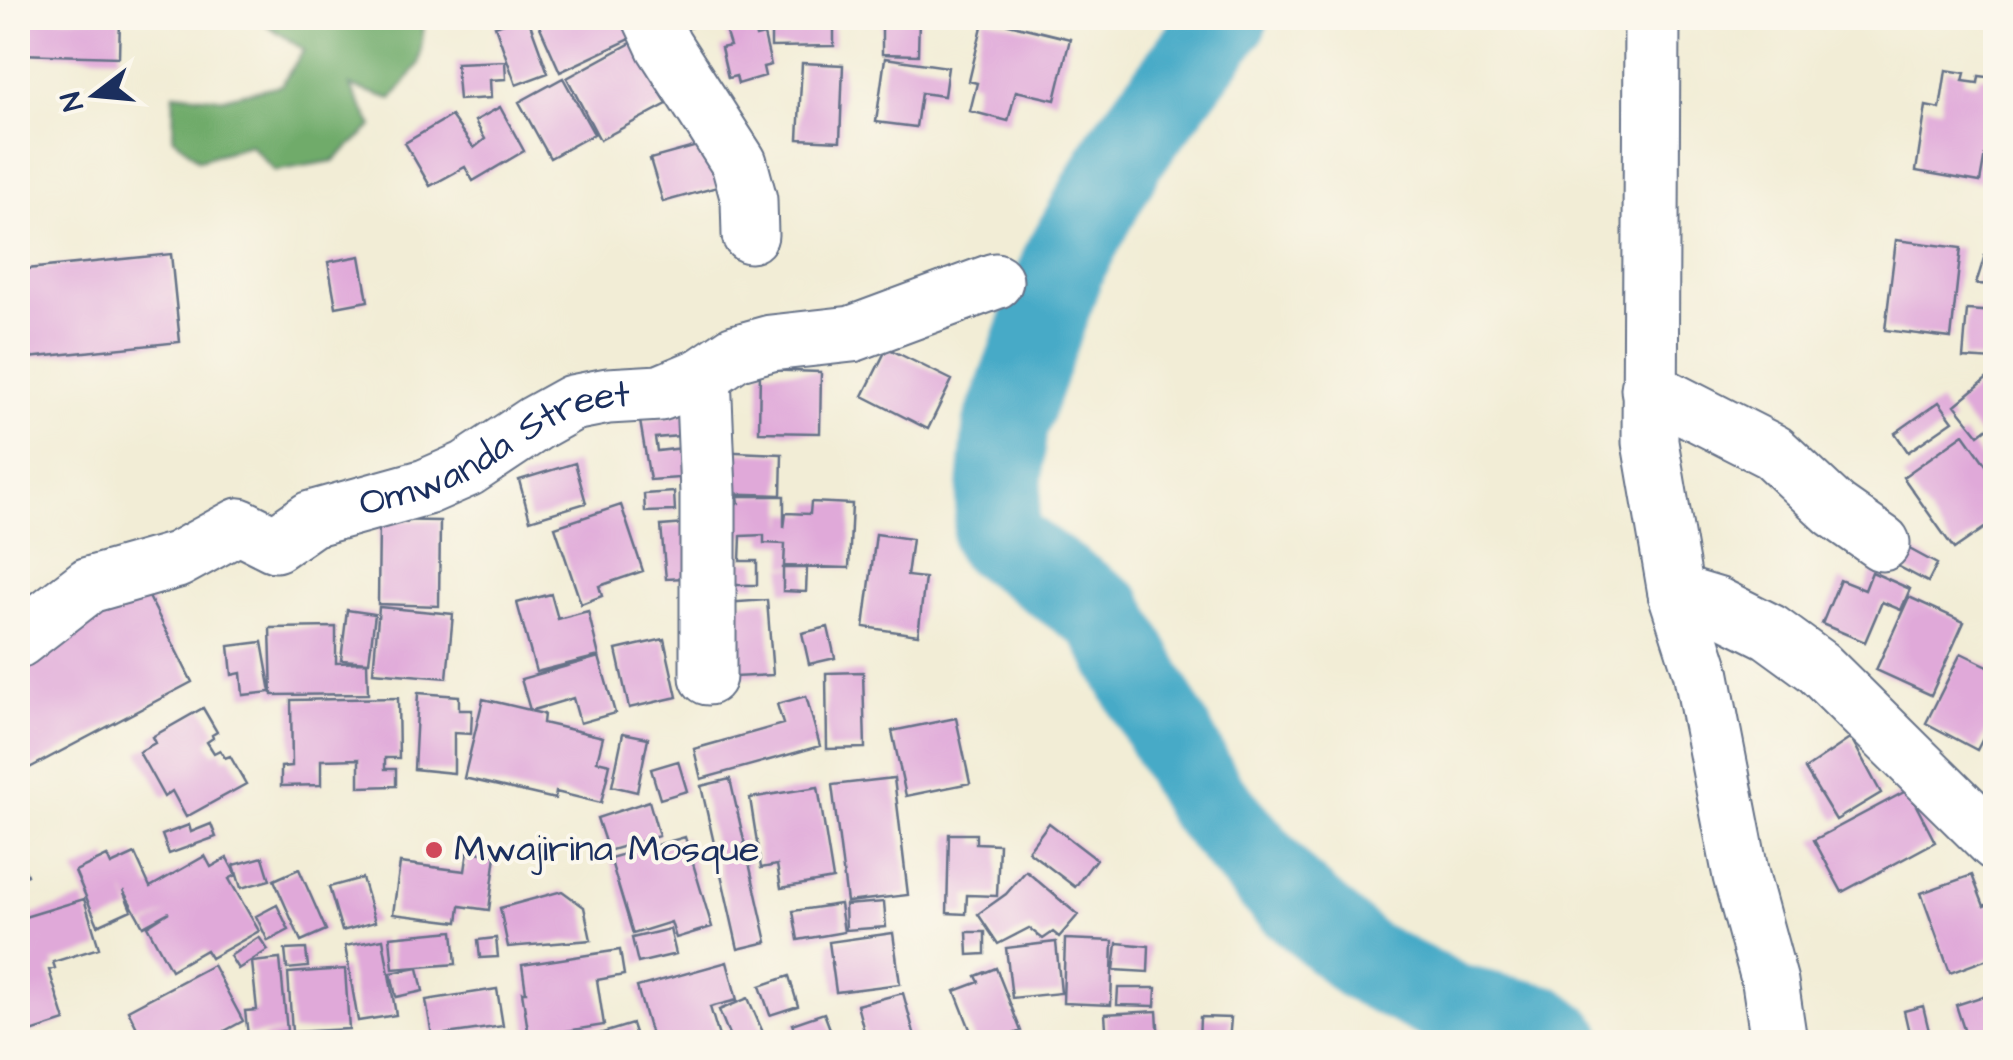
<svg xmlns="http://www.w3.org/2000/svg" width="2013" height="1060" font-family="'Architects Daughter',sans-serif">
<rect width="100%" height="100%" fill="#fbf7ec"/>
<filter id="ink" filterUnits="userSpaceOnUse"><feTurbulence type="fractalNoise" baseFrequency=".01" numOctaves="2"/><feDisplacementMap in="SourceGraphic" scale="20" xChannelSelector="R" yChannelSelector="G"/><feConvolveMatrix kernelMatrix="1 2 1 2 8 2 1 2 1" color-interpolation-filters="sRGB"/></filter>
<filter id="wash" filterUnits="userSpaceOnUse"><feTurbulence type="fractalNoise" baseFrequency=".0048" numOctaves="4" result="noise"/><feDisplacementMap in="SourceGraphic" scale="40" xChannelSelector="R" yChannelSelector="G"/><feGaussianBlur stdDeviation="2.25" result="paint"/><feColorMatrix in="noise" values="0 0 0 0 0 0 0 0 0 0 0 0 0 0 0 0 0 1.4 0 .05"/><feComposite in="paint" operator="in"/></filter>
<g filter="url(#wash)">
<rect width="100%" height="100%" fill="#f2edd6"/>
<!-- forest -->
<path fill="#70ab6b" stroke="#466d64" stroke-width="2.5" d="M257 18H425L419 64 392 99 350 86 373 126 333 161 275 171 250 145 199 160 173 137 174 93 222 98 281 85 304 50Z"/>
<g fill="none" stroke-linecap="round" stroke-linejoin="round">
<!-- river -->
<path stroke="#47aac7" stroke-width="85" d="M1226 18 1124 154 1063 265 1005 427 995 538 1105 615 1204 798 1283 891 1362 960 1453 1006 1539 1026 1561 1042"/>
</g>
<g id="blocks">
<!-- building -->
<path fill="#e0a9d9" d="M18 18H120L119 57 18 54Z
M518 18H528L548 73 516 85 495 26Z
M536 18H633L641 34 560 72Z
M660 18H721L665 35Z
M771 18H834V46L771 47Z
M882 18H919L918 55 882 54Z
M984 18 1070 39 1055 100 1016 91 1008 121 970 111 977 83 969 81Z
M752 22 756 37 764 35 771 65 763 67 765 76 738 84 736 76 728 78 721 48 730 46 725 30Z
M644 36 678 98 600 140 567 78Z
M885 58 948 67 944 96 921 93 916 127 876 122Z
M505 61 506 79 490 80 491 98 459 100 456 63Z
M802 63 843 65 840 141 798 139Z
M1946 70 1965 73 1963 81 1978 83 1979 76 1996 78V124L1991 156 1985 154 1980 182 1916 171 1926 106 1940 109Z
M563 78 594 134 550 158 519 102Z
M500 107 524 151 473 181 465 167 430 186 405 143 451 116 474 148 485 139 475 121Z
M708 143 721 186 663 202 650 159Z
M1896 240 1961 248 1951 338 1885 330Z
M1989 242H1996V285L1976 284Z
M171 254 180 342 18 359V270Z
M360 256 368 301 336 307 328 262Z
M1967 310 1996 312 1995 360 1963 358Z
M887 348 952 380 928 429 863 396Z
M760 370 821 372 820 433 759 432Z
M1996 371V422L1979 435 1955 405Z
M1939 402 1953 421 1908 452 1895 433Z
M690 413 692 435 655 438 657 451 692 447 694 477 650 480 640 421Z
M1964 434 1996 479V520L1954 549 1903 477Z
M714 451 782 454 781 495 713 493Z
M575 463 586 503 530 520 519 480Z
M674 492 675 511 645 512 644 494Z
M738 496H784V528L786 513 810 514 811 502 852 504 849 568 784 566 785 544 764 543V535L741 536 740 561H757V585H712V503H739Z
M621 505 643 571 599 586 602 596 581 604 555 527Z
M379 520 440 521 439 606 378 604Z
M699 523 703 577 666 579 661 526Z
M876 534 912 539 907 576 925 578 918 635 864 627Z
M1902 545 1937 564 1928 582 1892 563Z
M783 568H807L806 592 783 591Z
M1872 572 1910 589 1901 610 1882 602 1865 642 1822 624 1840 580 1865 590Z
M143 585 192 682 18 774V650Z
M551 594 558 619 588 611 599 656 536 672 517 603Z
M1909 597 1964 622 1931 695 1876 670Z
M767 600 773 675 714 678 710 604Z
M379 607 453 614 447 678 373 672Z
M347 610 375 614 369 662 341 660Z
M336 627V663L367 662 368 694 272 695 270 628Z
M828 627 835 658 809 664 802 633Z
M664 639 677 697 629 708 616 650Z
M262 642 271 692 243 695 241 673 232 675 229 646Z
M1961 653 1996 670V713L1977 750 1926 723Z
M599 657 615 713 580 723 573 698 530 711 544 714 543 723 603 737 597 761 610 764 601 803 556 792 555 799 464 778 483 699 530 710 521 679Z
M863 672 865 748 827 749 826 673Z
M418 693 459 696V710H472L471 734 454 733V773L414 769Z
M806 696 820 746 701 779 694 749 783 724 777 704Z
M398 698 399 758H385V769H396V786L359 787V759L321 760V785L281 786V767L292 766 291 700Z
M203 708 217 732 212 735 213 738 207 742 214 753 220 750 225 758 230 756 246 784 186 817 172 791 164 797 139 752 155 743 152 737Z
M956 718 970 783 906 796 892 731Z
M623 733 648 738 637 792 612 786Z
M1851 738 1881 793 1836 820 1805 769Z
M678 761 687 791 660 799 651 769Z
M894 778 908 895 847 902 832 785Z
M730 779 767 942 738 949 701 786Z
M818 787 833 879 781 888 777 865 761 868 750 798Z
M1908 790 1935 842 1842 892 1814 840Z
M649 801 659 836 608 851 597 818Z
M1049 823 1096 859 1075 887 1028 851Z
M211 824 216 837 169 854 162 835 189 825 191 832Z
M949 834H976V843L999 844 997 896 967 895 966 914 947 913Z
M685 837 712 927 676 938 671 922 633 934 610 858Z
M468 851 496 855 489 910 460 906 458 922 393 914 400 863 465 871Z
M18 852 27 875 18 879Z
M135 854 150 887 205 856 211 867 227 858 236 875 229 879 259 931 211 958 206 950 171 970 147 926 169 912 143 926 123 890 131 910 98 925 75 871 107 856 111 865Z
M263 857 270 880 241 888 234 865Z
M299 869 326 930 301 941 274 880Z
M1026 871 1078 915 1059 937 1053 932 1043 939 1029 928 998 944 978 914 1006 894Z
M1972 875 1984 906 1996 901V956L1950 973 1921 893Z
M362 878 375 922 342 931 329 887Z
M562 891 584 907 591 940 508 947 500 908Z
M84 899 99 948 53 962 55 968 49 970 65 1021 28 1033 18 1000V919Z
M884 902 886 927 846 930 845 905Z
M840 904 844 932 798 940 793 911Z
M277 905 289 930 268 941 256 916Z
M670 929 676 954 638 963 632 938Z
M453 931 456 964 393 969 390 937Z
M967 932H985V954L968 955Z
M893 933 900 984 836 992 829 942Z
M259 937 268 950 238 969 230 956Z
M496 938 498 957 480 958 478 940Z
M383 939 396 1015 358 1021 345 946Z
M1065 939 1113 941 1111 1005 1063 1003Z
M1056 942 1061 993 1012 998 1006 948Z
M1117 943 1149 946 1148 972 1114 970Z
M306 949 308 967 287 969 285 950Z
M620 950 624 975 597 980 604 1025 529 1037 522 992H526L522 965Z
M280 959 287 1031 248 1035 245 1011 257 1010 252 962Z
M727 962 737 1000 710 1007 720 1040 709 1042H653L637 987Z
M213 965 243 1021 204 1042H144L128 1010Z
M418 968 423 991 396 997 391 973Z
M996 968 1021 1031 994 1042H975L955 991 979 982 976 976Z
M345 969 349 1029 292 1032 288 973Z
M789 976 798 1006 770 1015 760 986Z
M1118 988H1156L1155 1006 1117 1005Z
M497 989 503 1026 432 1036 426 1000Z
M1996 992V1042H1968L1956 1005Z
M903 993 916 1040 907 1042H867L857 1005Z
M748 998 765 1037 753 1042H732L719 1010Z
M1923 1006 1929 1031 1910 1037 1904 1011Z
M1157 1011 1159 1042H1107L1105 1014Z
M824 1013 835 1042H799L792 1024Z
M1200 1017 1231 1018 1229 1042H1199Z
M632 1024 638 1042H573Z
M286 1032 288 1042H263L262 1037Z
M1098 1033 1100 1042H1074L1073 1037Z
M341 1036 342 1042H309V1040Z"/>
</g>
</g>
<g filter="url(#ink)">
<use href="#blocks" fill-opacity="0" stroke="#667288" stroke-width="2.5"/>
<g fill="none" stroke-linecap="round" stroke-linejoin="round">
<defs>
<g id="street">
<path d="M651 18 664 46 739 163 749 200 750 235"/>
<path d="M1652 18 1650 442 1676 593 1701 671 1741 876 1770 982 1779 1042"/>
<path d="M703 375 708 492V677"/>
<path d="M1649 389 1773 452 1835 510 1882 543"/>
<path d="M1676 593 1716 605 1770 632 1818 667 1996 843"/>
<path id="s1" d="M18 640 89 585 177 560 239 526 275 544 311 519 426 487 467 469 536 423 572 403 608 396 660 393 703 375 735 353 771 343 852 334 995 281"/>
</g>
</defs>
<!-- street casing -->
<use href="#street" stroke="#667288" stroke-width="59"/>
<!-- street -->
<use href="#street" stroke="#fff" stroke-width="55"/>
</g>
</g>
<!-- markers -->
<circle fill="#d1495b" stroke="#fbf7ec" stroke-width="4" cx="434" cy="850" r="10"/>
<g text-anchor="middle" dominant-baseline="central" stroke-width="8" stroke-linejoin="round" paint-order="stroke">
<!-- street labels -->
<g font-size="38" fill="#1b2f5e" stroke="#fbf7ec">
<text stroke="none"><textPath href="#s1" startOffset="535">Omwanda Street</textPath></text>
</g>
<!-- poi labels -->
<g font-size="38" fill="#1b2f5e" stroke="#fbf7ec" text-anchor="start">
<text x="454" y="850">Mwajirina Mosque</text>
</g>
</g>
<!-- margin -->
<rect width="2013" height="1060" fill="none" stroke="#fbf7ec" stroke-width="60"/>
<!-- north arrow -->
<g transform="translate(95 95) rotate(254)" stroke="#fbf7ec" stroke-width="8" paint-order="stroke">
<path d="M0-8L18 38L0 25L-18 38Z" fill="#1b2f5e"/>
<text y="-15" font-size="28" font-weight="bold" text-anchor="middle" fill="#1b2f5e">N</text>
</g>
</svg>
